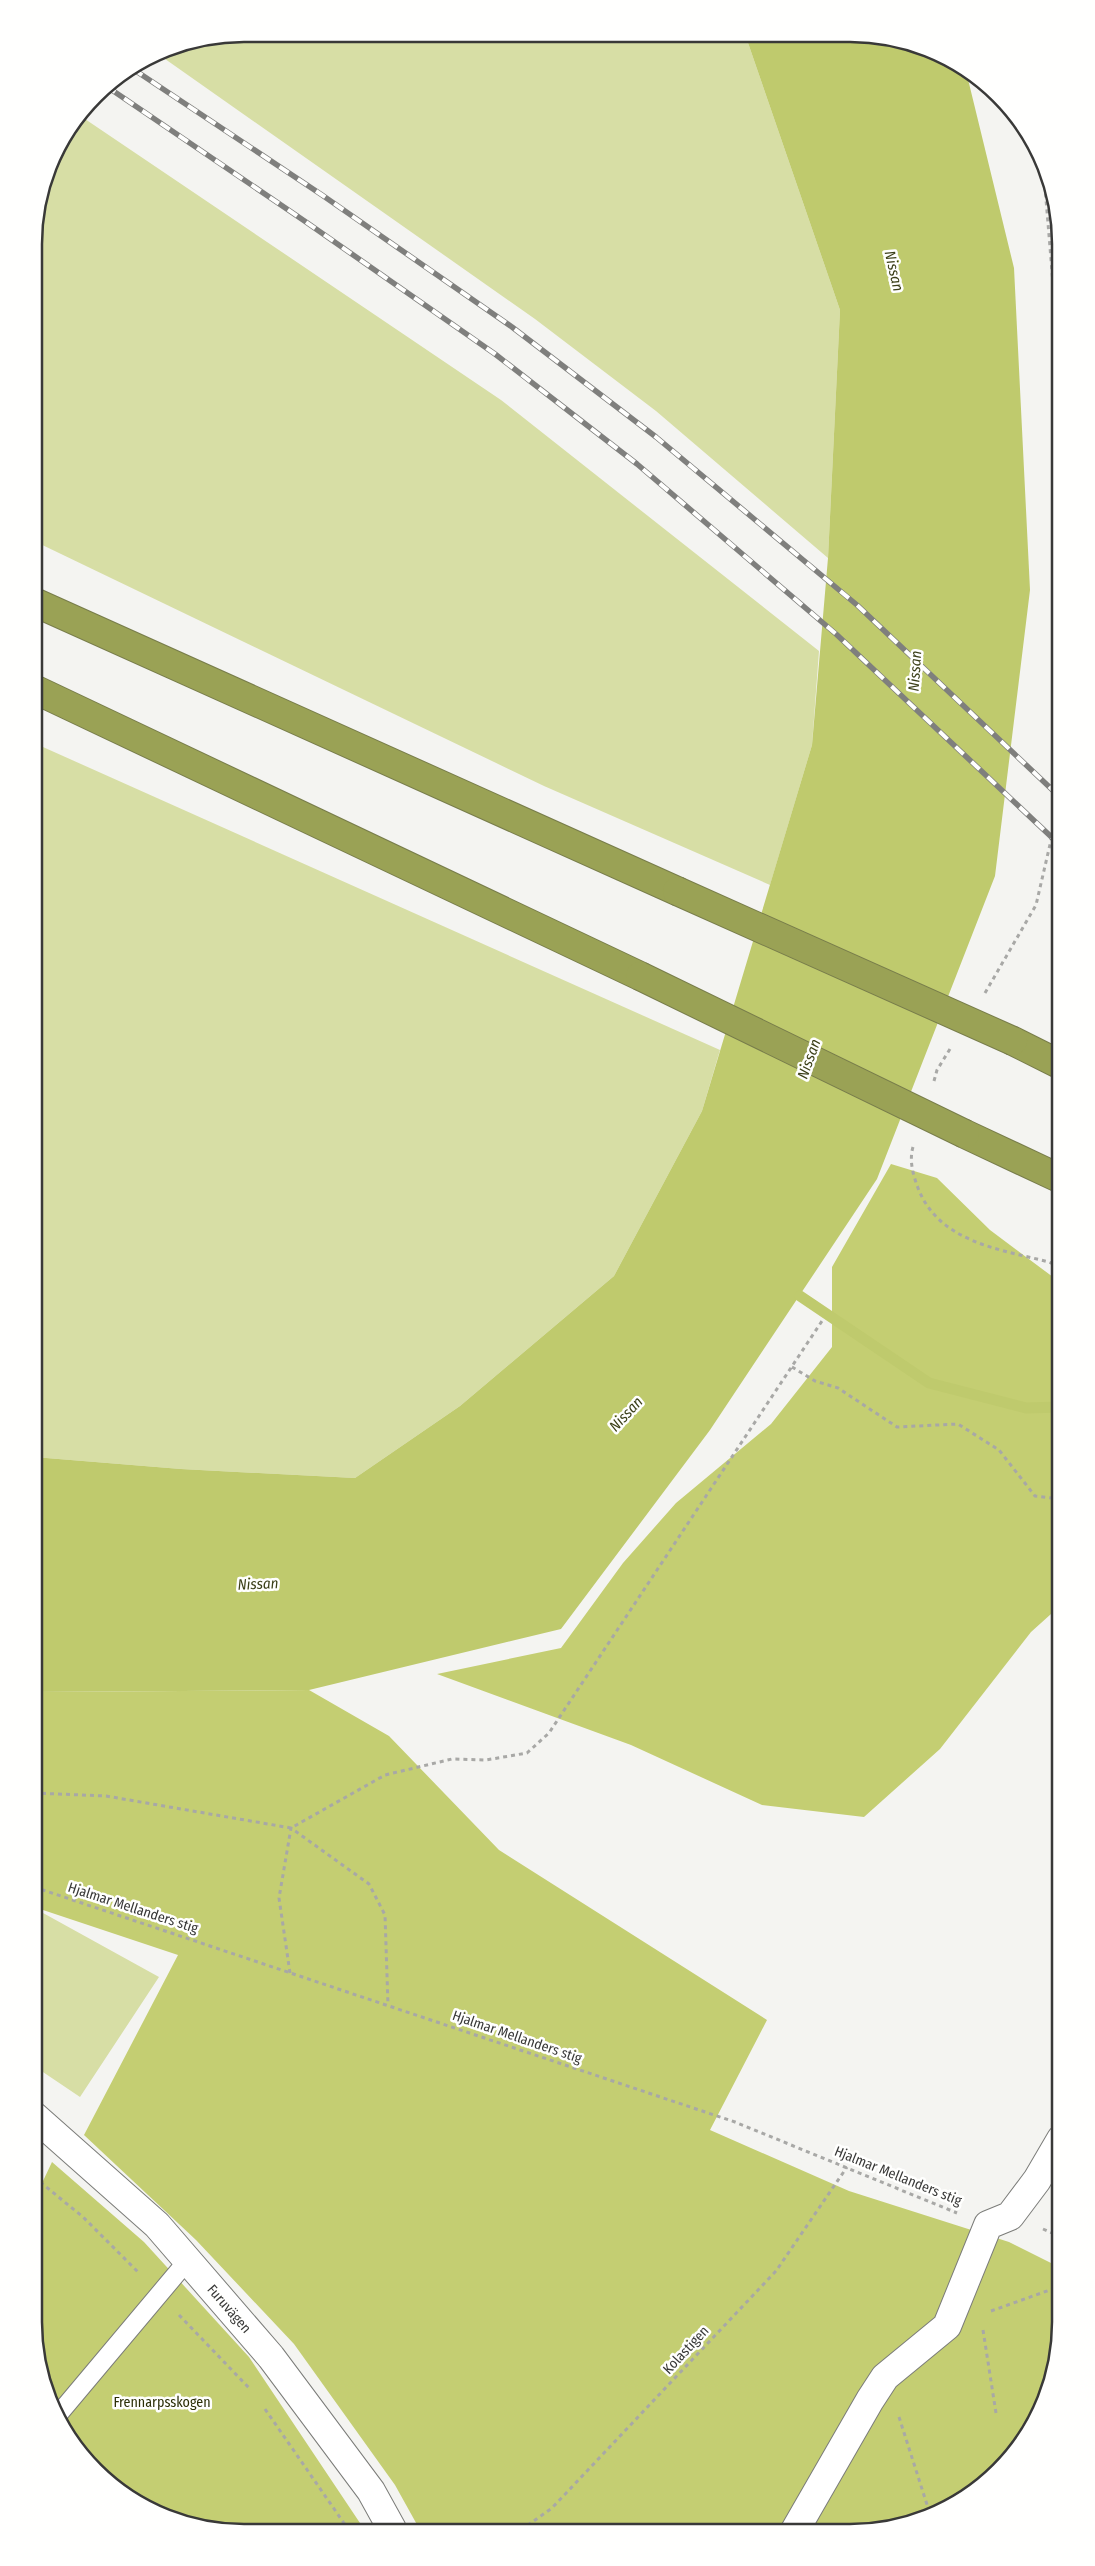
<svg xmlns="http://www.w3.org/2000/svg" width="1095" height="2566" font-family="'Fira Sans Condensed',sans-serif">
<rect width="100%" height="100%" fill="#f4f4f1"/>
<!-- green -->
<path fill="#d7dea5" d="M245 34 746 37 840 310 828 558 656 411 535 319 158 54 164 50Z
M82 117 501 400 819 651 812 745 770 885 544 786 34 541V230L55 152Z
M34 743 720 1050 702 1111 614 1276 460 1406 355 1478 181 1469 34 1457Z
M34 1908 159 1977 80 2097 34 2066Z"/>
<!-- forest -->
<path fill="#c4ce72" d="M891 1164 937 1178 990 1230 1061 1283V1605L1031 1632 940 1749 864 1817 762 1805 631 1745 437 1674 561 1648 623 1563 676 1503 771 1424 832 1347V1267Z
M309 1690 389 1736 499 1850 767 2020 710 2130 849 2191 1009 2242 1061 2268V2335L1045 2402 1018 2450 967 2497 905 2525 850 2532 420 2530 395 2485 294 2344 196 2240 84 2135 178 1955 34 1907V1692Z
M52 2162 144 2242 249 2357 364 2529 204 2528 151 2510 96 2471 62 2427 41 2376 34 2321V2200Z"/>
<!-- water -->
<path fill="#bfca6d" d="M746 37 891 38 944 56 966 71 1014 268 1030 590 995 876 877 1179 710 1430 561 1629 309 1690 34 1692V1457L181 1469 355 1478 460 1406 614 1276 702 1111 812 745 828 558 840 310Z"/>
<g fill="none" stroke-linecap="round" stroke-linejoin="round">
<!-- stream -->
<path stroke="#bfca6d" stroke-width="11" d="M800 1296 929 1383 1026 1408 1061 1407"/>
<defs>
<path id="service" d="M57 2416 188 2260"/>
<path id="minor" d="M34 2116 157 2225 271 2357 371 2491 392 2529
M794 2532 870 2400 885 2377 947 2326 988 2225 1010 2216 1037 2180 1061 2139"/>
<path id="motorway" d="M34 602 677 891
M34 689 640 976
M1013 1041 1061 1065
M965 1134 1061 1179"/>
</defs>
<!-- service casing -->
<use href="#service" stroke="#7b7c79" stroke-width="20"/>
<!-- minor casing -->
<use href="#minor" stroke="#7b7c79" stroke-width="30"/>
<!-- motorway casing -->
<use href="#motorway" stroke="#787d4b" stroke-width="30"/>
<!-- path -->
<path stroke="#a8a8a6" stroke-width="3" stroke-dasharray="4 4" stroke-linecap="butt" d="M1039 154 1044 175 1061 380
M985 993 1036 905 1061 797
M934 1081 937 1070 950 1049
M913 1147C909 1160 913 1175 918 1188 939 1242 998 1249 1049 1262L1061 1268
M792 1367 815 1381 838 1388 897 1427 958 1424 999 1450 1035 1496 1061 1499
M34 1793 106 1796 291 1828 385 1775 452 1759 486 1760 527 1753 549 1733 822 1321
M34 1806 43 1794
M34 1887 735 2122 957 2213
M290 1973 279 1898 291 1828 369 1884 385 1915 388 2005
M34 2177 83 2217 140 2274
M1043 2229 1061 2237
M991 2311 1061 2286
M179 2315 251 2390
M983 2330 996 2413
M265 2409 348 2529
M899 2417 930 2514
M521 2530 552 2508 776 2271 847 2167"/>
<!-- service -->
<use href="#service" stroke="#fff" stroke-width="18"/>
<!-- minor -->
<use href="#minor" stroke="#fff" stroke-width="28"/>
<!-- motorway -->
<use href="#motorway" stroke="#9aa255" stroke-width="28"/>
<defs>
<path id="rail" d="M133 69 322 195 512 327 656 437 857 605 1061 798
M106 86 306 222 495 354 637 464 836 634 1061 846"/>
</defs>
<!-- rail casing -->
<use href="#rail" stroke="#7f7f7d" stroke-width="5.5"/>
<!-- rail -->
<use href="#rail" stroke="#fffffe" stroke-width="4" stroke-dasharray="11" stroke-linecap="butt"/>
<defs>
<path id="motorway-bridge" d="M677 891 1013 1041
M640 976 965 1134"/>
</defs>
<!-- motorway-bridge casing -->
<use href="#motorway-bridge" stroke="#787d4b" stroke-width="30" stroke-linecap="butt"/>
<!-- motorway-bridge -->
<use href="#motorway-bridge" stroke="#9aa255" stroke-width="28"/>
</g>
<g text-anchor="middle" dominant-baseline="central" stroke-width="5" stroke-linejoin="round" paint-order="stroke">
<!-- street labels -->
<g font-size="14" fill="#393938" stroke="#fffffe">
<text transform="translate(133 1908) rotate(18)">Hjalmar Mellanders stig</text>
<text transform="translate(517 2037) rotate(19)">Hjalmar Mellanders stig</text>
<text transform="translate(898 2176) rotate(22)">Hjalmar Mellanders stig</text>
<text transform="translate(229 2309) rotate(49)">Furuvägen</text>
<text transform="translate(686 2350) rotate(-47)">Kolastigen</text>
</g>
<!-- park labels -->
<g font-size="14" fill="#2b2e06" stroke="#fffffe">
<text x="162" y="2402">Frennarpsskogen</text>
</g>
<!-- water labels -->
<g font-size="15" font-style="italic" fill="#3b3f18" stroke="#fffffe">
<text transform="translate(894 271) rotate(77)">Nissan</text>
<text transform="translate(915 671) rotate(-86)">Nissan</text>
<text transform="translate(809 1059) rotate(-70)">Nissan</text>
<text transform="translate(626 1414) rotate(-47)">Nissan</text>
<text transform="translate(258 1584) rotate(-2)">Nissan</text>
</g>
</g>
<!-- crop -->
<path d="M0 0H1095V2566H0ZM244 42H850A202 202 0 0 1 1052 244V2322A202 202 0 0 1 850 2524H244A202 202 0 0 1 42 2322V244A202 202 0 0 1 244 42Z" fill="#fffffe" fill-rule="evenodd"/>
<path fill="none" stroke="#393938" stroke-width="2.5" d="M244 42H850A202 202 0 0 1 1052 244V2322A202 202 0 0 1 850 2524H244A202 202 0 0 1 42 2322V244A202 202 0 0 1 244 42Z"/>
</svg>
